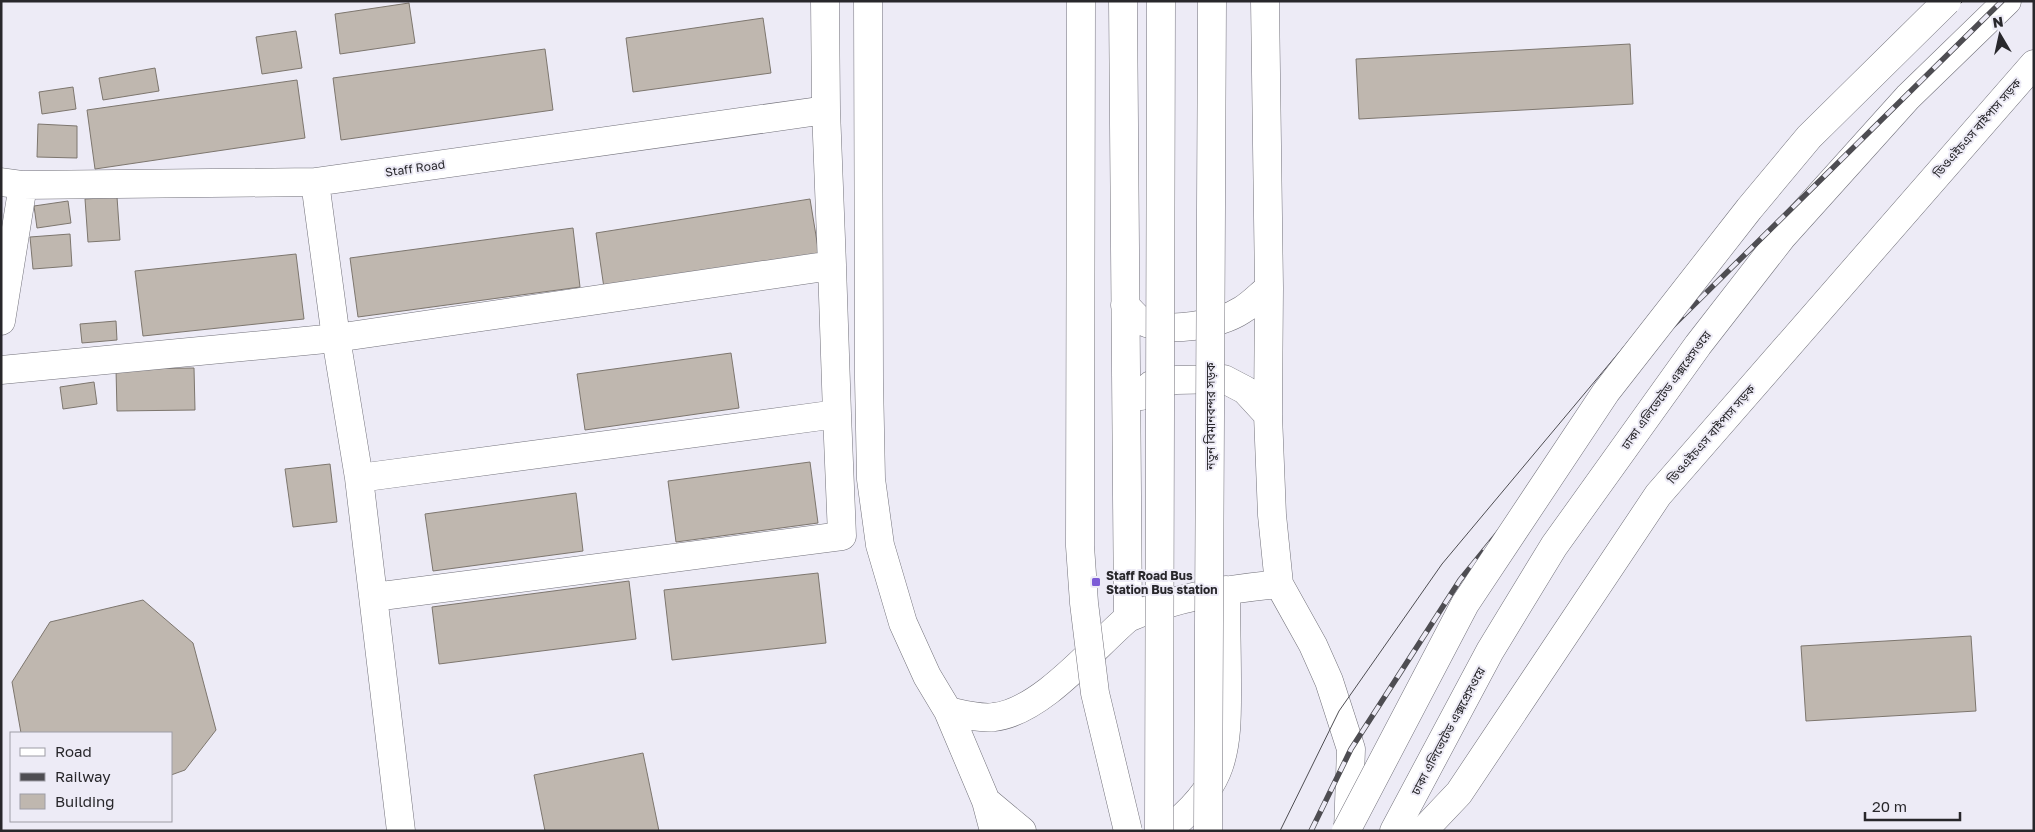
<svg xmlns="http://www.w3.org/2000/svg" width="2035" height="832" font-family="'Golos Text','Noto Sans Bengali',sans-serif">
<rect width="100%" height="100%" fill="#edebf6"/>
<!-- building -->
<path fill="#bfb7af" stroke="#7d766e" d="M409 3 415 43 340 54 335 14Z
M763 18 771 73 633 92 626 38Z
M296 31 302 68 262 74 256 37Z
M1630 44 1633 104 1359 119 1356 59Z
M545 49 553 110 341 140 333 78Z
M155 68 159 91 103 100 99 78Z
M297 80 305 138 95 169 87 110Z
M73 87 76 109 42 114 39 92Z
M38 124 77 126V158L37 157Z
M117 197 120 240 88 242 85 199Z
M810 199 819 254 604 288 596 233Z
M68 201 71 223 37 228 34 206Z
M573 228 580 287 358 317 350 258Z
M70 234 72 266 33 269 30 237Z
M296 254 304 319 143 336 135 271Z
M116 321 117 340 82 343 80 324Z
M731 353 739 408 585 430 577 374Z
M194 368 195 410 117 411 116 369Z
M94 382 97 404 63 409 60 387Z
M810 462 818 523 676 542 668 481Z
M330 464 337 522 293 527 285 469Z
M576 493 583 551 433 571 425 514Z
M818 573 826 643 672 660 664 590Z
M629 581 636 639 439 664 432 607Z
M143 600 193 643 216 730 185 770 171 775V733H21L12 682 50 622Z
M1971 636 1976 711 1806 721 1801 646Z
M643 753 659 831H545L534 775Z"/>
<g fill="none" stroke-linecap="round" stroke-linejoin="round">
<defs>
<path id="minor" d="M1 182 23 185 315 182 826 110
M315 182 336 338 359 478 401 831
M1 321 23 185
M1 370 336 338
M374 597 842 536 837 414 359 478 837 414 832 266 336 338 832 265 826 110 825 1
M1423 831 1459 793 1658 495 2034 64"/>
<path id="major" d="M868 1 869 379 871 479 880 545 903 623 927 676 948 711 986 801 994 831
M1123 1 1128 618
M1265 1 1269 288 1268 415 1272 515 1279 584 1313 645 1329 681 1351 749 1348 831
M1125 305C1130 310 1136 318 1142 321 1167 334 1219 325 1242 310 1252 304 1260 295 1269 288
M1141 396 1151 385 1176 380 1224 379 1245 390 1268 415
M948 711C962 714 979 719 994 717 1041 712 1093 648 1128 618 1175 597 1228 589 1279 584
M986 801 1022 831
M1166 831C1188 814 1210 793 1219 766 1228 740 1227 710 1227 683 1227 652 1226 621 1226 590"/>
<path id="highway" d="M1394 831 1490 651 1554 546 1698 345 1782 237 1908 97 2007 1"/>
</defs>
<!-- minor casing -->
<use href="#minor" stroke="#72717a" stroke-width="29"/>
<!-- major casing -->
<use href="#major" stroke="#72717a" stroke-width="29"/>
<!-- highway casing -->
<use href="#highway" stroke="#72717a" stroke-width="29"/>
<!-- minor -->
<use href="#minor" stroke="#fff" stroke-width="28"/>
<!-- major -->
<use href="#major" stroke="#fff" stroke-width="28"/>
<!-- highway -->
<use href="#highway" stroke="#fff" stroke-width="28"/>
<!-- tram -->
<path stroke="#4e4d52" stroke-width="1" d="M1280 831 1339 711 1442 564 1636 332 1963 1"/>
<defs>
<path id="rail" d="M1311 831 1351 749 1460 580 1643 355 2002 1"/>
</defs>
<!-- rail casing -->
<use href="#rail" stroke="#4e4d52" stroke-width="5.5"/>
<!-- rail -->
<use href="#rail" stroke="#edebf6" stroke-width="4" stroke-dasharray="11" stroke-linecap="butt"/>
<defs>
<path id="highway-bridge" d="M1081 1 1080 546 1084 603 1095 693 1128 831
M1159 831 1161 1
M1208 831 1212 1
M1346 831 1465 604 1606 392 1749 209 1809 137 1947 1"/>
</defs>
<!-- highway-bridge casing -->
<use href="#highway-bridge" stroke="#72717a" stroke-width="29" stroke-linecap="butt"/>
<!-- highway-bridge -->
<use href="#highway-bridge" stroke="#fff" stroke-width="28"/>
</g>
<!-- markers -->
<rect fill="#7c5bd6" stroke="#edebf6" stroke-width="2" x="1091" y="577" width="10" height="10" rx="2.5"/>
<g text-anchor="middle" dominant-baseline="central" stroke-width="4" stroke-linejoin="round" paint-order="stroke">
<!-- street labels -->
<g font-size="12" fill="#28272b" stroke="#edebf6">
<text transform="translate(1977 128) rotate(-49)">ডিওএইচএস বাইপাস সড়ক</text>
<text transform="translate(415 168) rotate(-8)">Staff Road</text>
<text transform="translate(1666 390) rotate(-54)">ঢাকা এলিভেটেড এক্সপ্রেসওয়ে</text>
<text transform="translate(1210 416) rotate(-90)">নতুন বিমানবন্দর সড়ক</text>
<text transform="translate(1711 434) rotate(-49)">ডিওএইচএস বাইপাস সড়ক</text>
<text transform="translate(1448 731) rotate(-62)">ঢাকা এলিভেটেড এক্সপ্রেসওয়ে</text>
</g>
<!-- poi labels -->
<g font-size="12" font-weight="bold" fill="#28272b" stroke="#edebf6" text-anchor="start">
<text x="1106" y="575">Staff Road Bus<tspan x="1106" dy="14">Station Bus station</tspan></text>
</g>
</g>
<!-- border -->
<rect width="2035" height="832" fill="none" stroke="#28272b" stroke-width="5"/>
<!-- legend -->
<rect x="10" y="732" width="162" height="90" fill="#edebf6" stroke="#9e9da5"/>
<rect x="20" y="748" width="25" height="8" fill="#ffffff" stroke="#9e9da5"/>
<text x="55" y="757" font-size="15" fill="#28272b">Road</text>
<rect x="20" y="773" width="25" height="8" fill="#4e4d52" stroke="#9e9da5"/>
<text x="55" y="782" font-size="15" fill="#28272b">Railway</text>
<rect x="20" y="794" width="25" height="15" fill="#bfb7af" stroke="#9e9da5"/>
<text x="55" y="807" font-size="15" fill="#28272b">Building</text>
<!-- north arrow -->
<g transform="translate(2000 35) rotate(351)" stroke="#edebf6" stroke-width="4" paint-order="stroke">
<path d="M0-4L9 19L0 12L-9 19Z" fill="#28272b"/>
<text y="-8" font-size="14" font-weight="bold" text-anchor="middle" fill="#28272b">N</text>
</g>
<!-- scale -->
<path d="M1865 812v8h95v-8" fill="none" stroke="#28272b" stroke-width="2.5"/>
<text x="1872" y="812" font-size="15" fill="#28272b" stroke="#edebf6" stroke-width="4" paint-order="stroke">20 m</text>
</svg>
